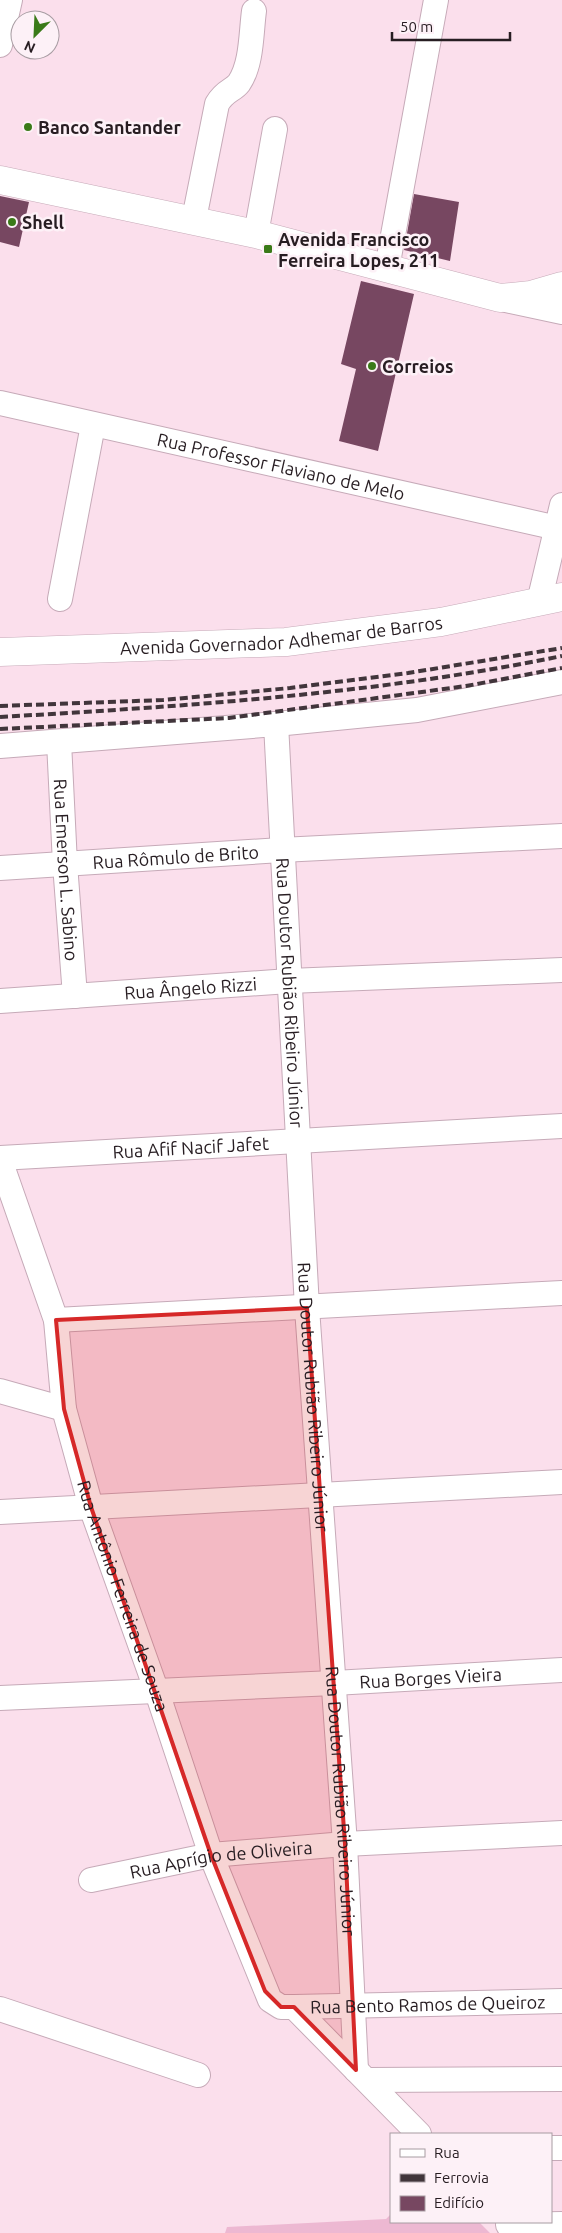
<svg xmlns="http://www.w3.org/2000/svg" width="562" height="2233" font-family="Ubuntu,sans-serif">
<rect width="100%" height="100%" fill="#fbdfec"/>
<!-- green -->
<path fill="#edb8d2" d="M391 2214V2222H479L490 2233H225L227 2227 386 2219Z"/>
<!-- building -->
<path fill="#774761" d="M414 194 459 202 450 261 404 250Z
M0 196 29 202 19 247 0 242Z
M361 281 414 294 378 451 339 441 356 369 341 364Z"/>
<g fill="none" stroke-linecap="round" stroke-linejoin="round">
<defs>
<g id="minor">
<path d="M0 45 10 0"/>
<path d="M194 219 217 104C225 90 233 91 239 83 252 64 251 33 254 11"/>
<path d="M256 234 275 129"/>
<path d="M387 268 436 0"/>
<path d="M506 300 562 312"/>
<path id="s1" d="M0 403 562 529"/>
<path d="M60 599 93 425"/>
<path d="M539 602 562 505"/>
<path id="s2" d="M276 724 307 1308 345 1844 356 2070"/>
<path id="s3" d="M59 742 65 864 75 996"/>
<path d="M0 746 276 724 417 710 562 682"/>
<path id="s4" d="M0 868 281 850 562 836"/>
<path id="s5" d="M0 1001 289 981 562 970"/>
<path id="s6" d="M0 1158 562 1126"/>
<path id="s7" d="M0 1160 56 1320 64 1409 91 1507 157 1692 211 1855 270 2000 281 2007H294L562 2001"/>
<path d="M56 1320 562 1293"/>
<path d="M0 1391 64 1409"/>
<path d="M0 1512 562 1482"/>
<path id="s8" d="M0 1698 334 1683 562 1670"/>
<path id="s9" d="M91 1880 211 1855 345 1844 562 1833"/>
<path d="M294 2007 419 2134"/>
<path d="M0 2009 198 2075"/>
<path d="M368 2080 562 2079"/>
<path d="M551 2148H562"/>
<path d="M508 2225 562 2224"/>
</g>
<g id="major">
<path d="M0 180 256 234 500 298 531 295 562 286"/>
<path id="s10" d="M0 652 286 642 441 622 562 597"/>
</g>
</defs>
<!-- minor casing -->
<use href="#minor" stroke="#c6aab8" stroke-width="26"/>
<!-- major casing -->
<use href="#major" stroke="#c6aab8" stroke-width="29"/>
<!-- minor -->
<use href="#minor" stroke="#fff" stroke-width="24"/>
<!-- major -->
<use href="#major" stroke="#fff" stroke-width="28"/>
<!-- rail -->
<path stroke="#41353b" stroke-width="4" stroke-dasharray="8 4" stroke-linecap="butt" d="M0 706 163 700 290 688 408 673 562 648
M0 717C188 706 377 694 562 656
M0 729 229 718 466 686 562 668"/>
</g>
<!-- marked area -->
<path fill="#d62828" fill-opacity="0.2" stroke="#d62828" stroke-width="4" stroke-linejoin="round" d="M307 1308 345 1844 356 2070 294 2007H281L265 1991 211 1855 91 1507 64 1409 56 1320Z"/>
<!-- markers -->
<g fill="#3a7a18" stroke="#fdf1f7" stroke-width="2">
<circle cx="28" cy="127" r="5"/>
<circle cx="12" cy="222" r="5"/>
<rect x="263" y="244" width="10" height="10" rx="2.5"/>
<circle cx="372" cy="366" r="5"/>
</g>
<g text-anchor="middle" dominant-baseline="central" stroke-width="5" stroke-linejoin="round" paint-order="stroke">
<!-- poi labels -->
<g font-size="18" font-weight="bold" fill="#271d22" stroke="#fdf1f7" text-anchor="start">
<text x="38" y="127">Banco Santander</text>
<text x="22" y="222">Shell</text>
<text x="278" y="239">Avenida Francisco<tspan x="278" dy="21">Ferreira Lopes, 211</tspan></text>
<text x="382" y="366">Correios</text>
</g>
<!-- street labels -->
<g font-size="18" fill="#271d22" stroke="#fdf1f7">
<text stroke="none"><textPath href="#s1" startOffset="288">Rua Professor Flaviano de Melo</textPath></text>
<text stroke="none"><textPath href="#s10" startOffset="282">Avenida Governador Adhemar de Barros</textPath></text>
<text stroke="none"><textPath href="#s4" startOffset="176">Rua Rômulo de Brito</textPath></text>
<text stroke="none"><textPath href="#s3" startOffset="128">Rua Emerson L. Sabino</textPath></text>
<text stroke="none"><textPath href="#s5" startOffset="191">Rua Ângelo Rizzi</textPath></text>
<text stroke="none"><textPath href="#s2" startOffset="269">Rua Doutor Rubião Ribeiro Júnior</textPath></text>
<text stroke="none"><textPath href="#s6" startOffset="191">Rua Afif Nacif Jafet</textPath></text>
<text stroke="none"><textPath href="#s2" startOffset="674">Rua Doutor Rubião Ribeiro Júnior</textPath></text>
<text stroke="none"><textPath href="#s7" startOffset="455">Rua Antônio Ferreira de Souza</textPath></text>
<text stroke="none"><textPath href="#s8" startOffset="431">Rua Borges Vieira</textPath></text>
<text stroke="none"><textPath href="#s2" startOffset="1079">Rua Doutor Rubião Ribeiro Júnior</textPath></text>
<text stroke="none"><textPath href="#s9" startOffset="132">Rua Aprígio de Oliveira</textPath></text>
<text stroke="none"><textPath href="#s7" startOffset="1045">Rua Bento Ramos de Queiroz</textPath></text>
</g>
</g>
<!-- legend -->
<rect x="390" y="2133" width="162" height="90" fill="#fdf1f7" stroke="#a79ca2"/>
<rect x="400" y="2149" width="25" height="8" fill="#ffffff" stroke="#a79ca2"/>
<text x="434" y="2158" font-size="15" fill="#271d22">Rua</text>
<rect x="400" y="2174" width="25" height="8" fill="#41353b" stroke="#a79ca2"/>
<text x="434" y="2183" font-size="15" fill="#271d22">Ferrovia</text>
<rect x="400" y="2196" width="25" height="15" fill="#774761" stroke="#a79ca2"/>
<text x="434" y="2208" font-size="15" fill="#271d22">Edifício</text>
<!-- north arrow -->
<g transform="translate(35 35) rotate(204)"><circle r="24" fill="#fdf1f7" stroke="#a79ca2"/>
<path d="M0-4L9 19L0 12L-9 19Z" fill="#3a7a18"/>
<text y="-8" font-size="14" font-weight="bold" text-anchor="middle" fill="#271d22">N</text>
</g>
<!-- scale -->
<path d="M392 32v8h118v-8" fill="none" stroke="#271d22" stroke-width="2.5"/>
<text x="400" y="32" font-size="15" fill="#271d22" stroke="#fdf1f7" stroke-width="4" paint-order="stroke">50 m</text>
</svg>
